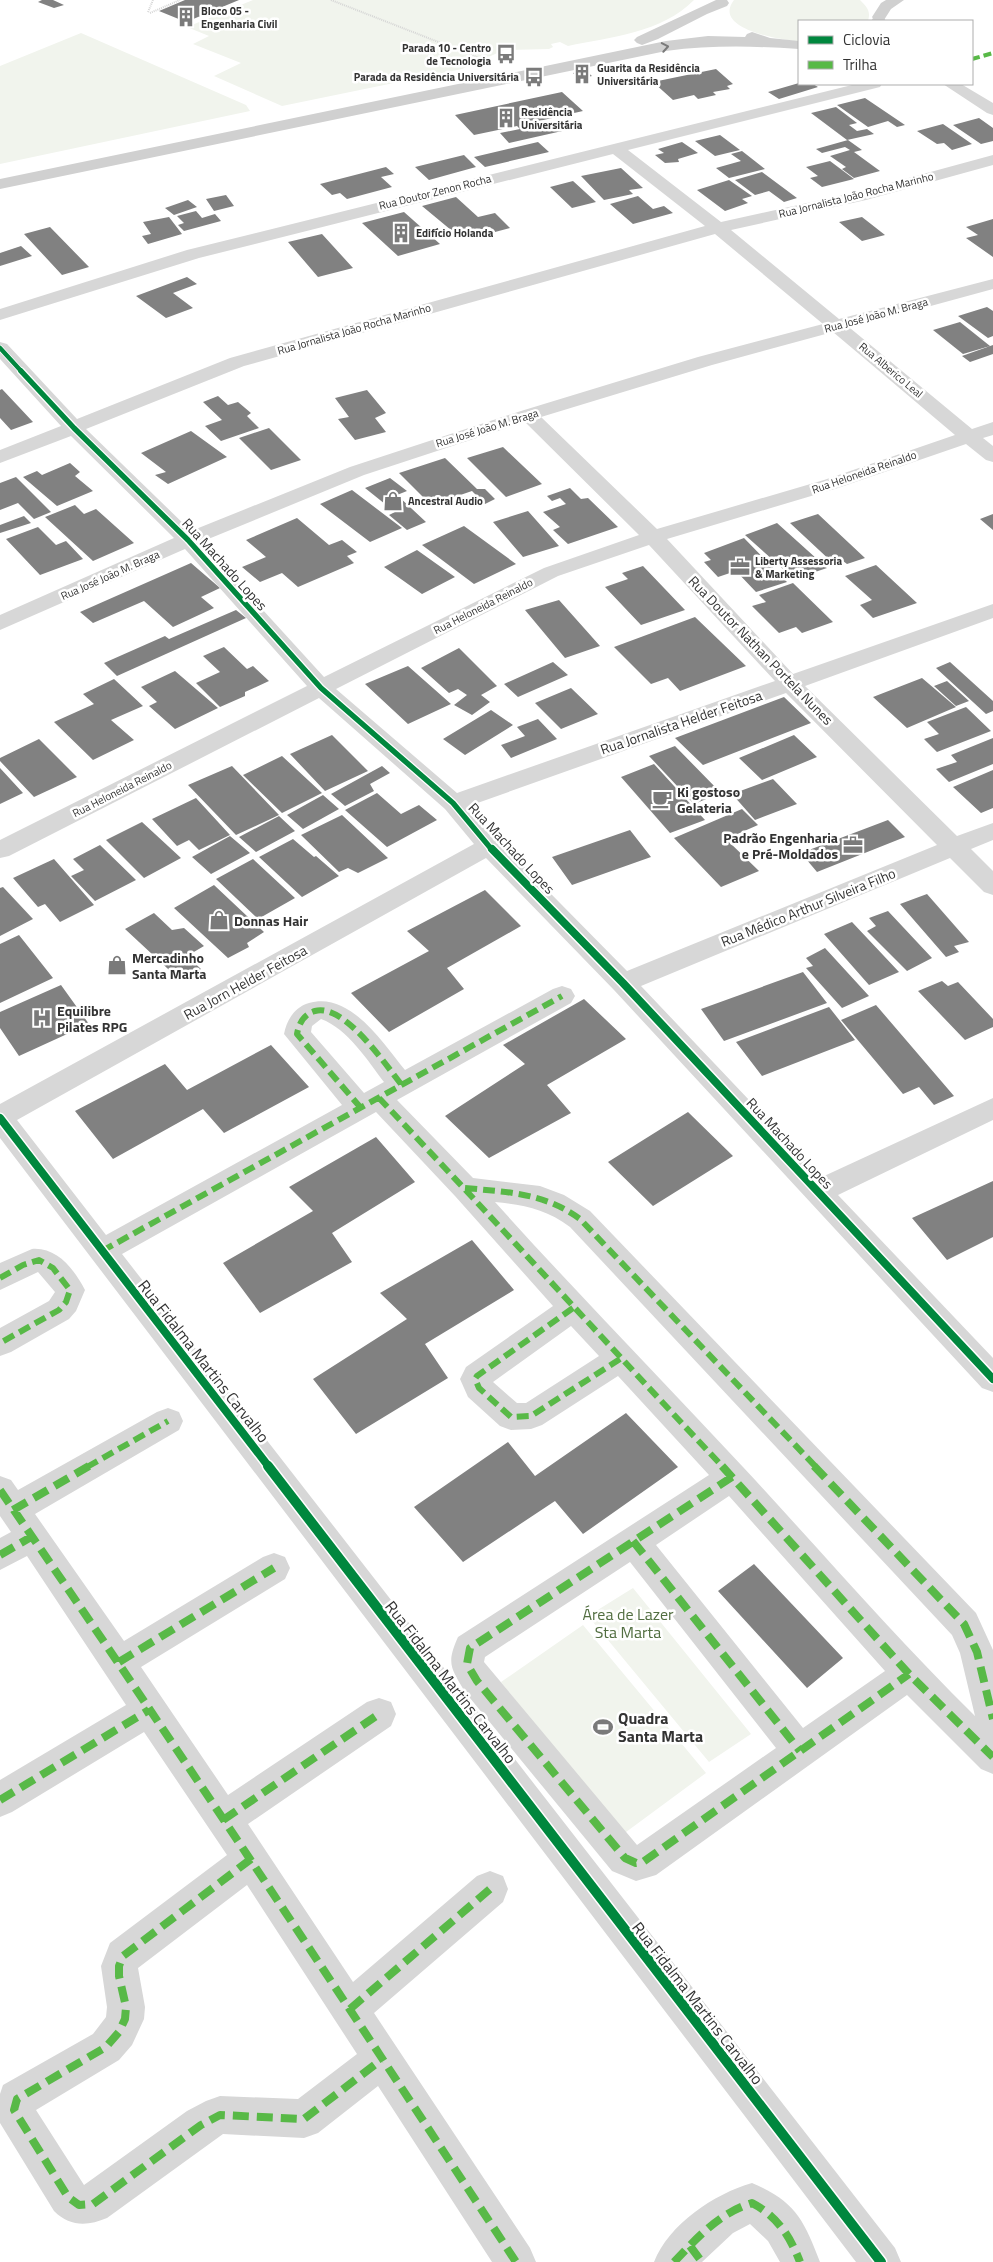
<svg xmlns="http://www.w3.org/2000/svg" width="993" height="2262" font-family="'Titillium Web',sans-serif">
<rect width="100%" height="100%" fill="#fff"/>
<!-- green -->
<path fill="#f1f4ed" d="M253 0H694C662 33 610 37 568 46L560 42 551 44 553 47 549 49 504 50 462 69 282 106 214 76 241 63 193 44 209 36 187 27Z
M734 0H860C867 7 871 11 868 21H799V41H794C777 39 712 28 734 0Z
M81 33 246 105 250 111 0 164V66Z
M633 1588 751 1734 709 1762 588 1616Z
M583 1625 706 1773 622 1835 501 1682Z"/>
<!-- building -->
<path fill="#818181" d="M42 0H53L64 5 54 8 38 2Z
M185 0H239L186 22 159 11Z
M716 69 733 84 727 86 730 89 713 92 716 95 698 99 694 95 673 100 653 82Z
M585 70 592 76 579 79 573 73Z
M799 83 813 84 818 87 779 99 768 92Z
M562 92 583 111 539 121 542 124 562 120 571 129 509 143 500 133 520 129 517 126 474 135 455 115Z
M865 98 905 125 897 127 888 121 868 127 837 105Z
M836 107 857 123 849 125 857 131 867 129 874 134 847 140 811 113Z
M979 118 993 128V141L981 144 953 125Z
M943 124 972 144 952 150 944 143 937 144 917 131Z
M720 135 740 150 715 156 695 141Z
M848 140 862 150 854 152 880 171 854 178 842 169 846 167 830 156 850 150 845 147 822 153 816 149Z
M538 142 549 152 485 167 474 157Z
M682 142 698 153 678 159 679 162 665 163 655 155 664 153 658 149Z
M742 151 765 169 729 178 716 168 741 161 731 154Z
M464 155 476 167 429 180 415 167Z
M830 161 854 179 822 187 810 178 818 176 806 167Z
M386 167 394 174 381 177 392 187 347 199 340 193 332 195 320 184Z
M621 168 643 188 629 190 633 194 604 200 581 176Z
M762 172 797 198 784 202 769 191 755 195 735 180Z
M729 180 752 196 742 199 748 203 725 211 697 190Z
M573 181 596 202 572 208 550 187Z
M226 195 234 206 214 211 206 199Z
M638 196 653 209 664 206 673 213 633 224 610 204Z
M456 197 478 217 495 213 510 228 495 232 490 227 457 235 422 206Z
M188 200 197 207 174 215 165 208Z
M196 211 202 218 215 214 221 221 184 231 178 225 184 223 177 216Z
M404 212 440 244 398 256 362 223Z
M169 217 182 234 148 244 142 236 151 234 143 222Z
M862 217 885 235 862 241 839 222Z
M993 219V257L966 238 978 235 966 227Z
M50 227 89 267 62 275 24 234Z
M322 234 353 268 318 277 288 242Z
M21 246 32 256 0 266V253Z
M187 277 197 284 173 293 193 308 166 318 136 296Z
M987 307 993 311V336L988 338 958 316Z
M960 322 990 346 963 354 933 330Z
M993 345V354L970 362 962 356Z
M2 389 33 422 11 430 0 418V390Z
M367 390 386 413 375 418 386 432 355 440 338 419 349 417 335 398Z
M218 396 228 405 238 402 251 413 247 416 259 428 221 441 205 426 222 420 203 402Z
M269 428 301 460 271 470 239 438Z
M191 431 227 457 168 484 155 475 166 472 141 453Z
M503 447 542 484 506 497 467 458Z
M445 458 477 489H485L495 499 485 504 472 491 431 505 399 473Z
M70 463 80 472 75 476 93 491 57 506 23 477 37 471 42 475Z
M16 477 51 512 34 519 18 503 0 510V483Z
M390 478 407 491 397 495 426 522 407 530 389 515 395 512 365 488Z
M570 488 581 499 588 498 618 527 568 544 553 530 560 527 543 512 566 504 560 498 552 501 547 496Z
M352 490 402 528 370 542 320 504Z
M75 505 84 514 96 509 134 543 93 561 45 517Z
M528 511 559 546 523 557 493 522Z
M818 514 865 558 847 564 843 561 834 564 790 523Z
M993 514V530L980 519Z
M24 516 31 523 0 533V525Z
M297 518 329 545 342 540 357 552 347 556 354 563 298 587 282 573 260 582 242 567 266 557 246 540Z
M777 523 827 568 794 579 745 535Z
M464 526 516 564 474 584 422 545Z
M38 527 56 545 66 541 83 559 40 575 6 539Z
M744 538 787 582 756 592 736 571 718 577 704 562 711 560 704 553Z
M417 550 455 577 422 594 384 567Z
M191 563 220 588 201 597 214 608 173 627 144 601 93 623 80 612Z
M876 565 917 603 873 618 860 605 872 600 845 576Z
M643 566 685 610 641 625 605 587 628 579 622 573Z
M793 583 833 622 802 633 796 627 779 633 752 606 766 602 759 595Z
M559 600 600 646 565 658 525 610Z
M236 610 246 618 117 676 104 663 165 636 169 639Z
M695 617 746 666 680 691 668 678 651 684 614 647Z
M224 647 247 669 253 666 269 681 245 692V696L220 707 196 683 220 672 203 656Z
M459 648 497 686 481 695 490 702 472 715 454 705 467 695 458 689 449 693 421 668Z
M553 662 568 675 518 697 504 684Z
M950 662 993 701V711L986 714 936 668Z
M408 666 451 704 408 724 365 684Z
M175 671 218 708 175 729 149 706 157 702 141 687Z
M922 678 956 707 907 728 873 697Z
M114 679 143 706 111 720 134 740 93 760 54 722 94 704 83 694Z
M947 681 969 701 956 706 934 686Z
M571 688 598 714 561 729 535 703Z
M784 697 811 723 703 765 675 738Z
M966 707 991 731 937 752 924 739 939 734 927 722Z
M491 710 513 725 465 755 443 739Z
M538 719 557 739 511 758 501 745 525 736 517 727Z
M332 735 368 771 325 791 290 754Z
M794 735 817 757 762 780 739 758Z
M993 738V764L949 782 936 769 957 762 951 755Z
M39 739 77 777 34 797 0 761V758Z
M675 746 721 793 694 804 649 756Z
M282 756 322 793 282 813 243 775Z
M654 764 705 820 670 833 621 777Z
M232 766 279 815 236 835 188 785Z
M382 766 390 773 370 784 374 791 345 806 331 794Z
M0 768 23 793 0 804Z
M993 770V808L981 813 953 787Z
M773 779 797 804 755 820 732 794Z
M377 793 401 814 419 805 437 820 387 847 345 810Z
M323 795 339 809 303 829 287 815Z
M196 798 230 835 199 850 189 840 177 846 152 819Z
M742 809 758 825 726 839 759 871 721 887 674 838Z
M342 815 388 858 358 873 348 868 339 872 301 835Z
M279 816 295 831 256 852 239 837Z
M888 820 905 837 817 872 801 853Z
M142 822 181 858 144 878 106 840Z
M630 830 651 857 572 885 552 857Z
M230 836 250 853 211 874 192 857Z
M293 839 314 857 316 856 339 876 302 897 259 857Z
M100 845 136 880 95 901 71 876 84 870 73 859Z
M54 859 94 905 60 922 45 904 38 907 13 878Z
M253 859 295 898 258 919 216 879Z
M214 885 264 932 247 943 249 947 228 958 174 908Z
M3 887 33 919 0 936V888Z
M485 890 521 926 447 968 464 989 389 1032 351 993 429 951 407 931Z
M927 894 969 942 954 946 959 952 946 957 900 904Z
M888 911 932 958 907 971 867 931 876 926 869 918Z
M154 913 172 930 184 928 204 946 187 956 201 969 181 981 125 929Z
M852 922 899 972 869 985 824 934Z
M19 935 53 978 0 1003V944Z
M825 948 869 996 842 1008 806 968 813 966 806 958Z
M803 972 827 1003 724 1041 701 1009Z
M942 981 948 986 958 982 993 1019V1027L965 1040 918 991Z
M61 985 89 1024 19 1056 0 1028V1012Z
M584 999 626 1039 547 1085 571 1113 489 1158 445 1116 525 1064 503 1045Z
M876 1005 954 1096 934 1105 919 1087 903 1094 841 1020Z
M829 1007 855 1040 762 1076 736 1042Z
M271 1045 309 1087 224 1133 203 1109 113 1159 75 1111 165 1064 187 1090Z
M688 1112 733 1156 653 1206 608 1162Z
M376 1137 415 1182 332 1233 352 1262 260 1313 223 1263 313 1211 289 1187Z
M993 1181V1237L947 1260 912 1218Z
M472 1240 514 1290 425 1344 448 1378 356 1434 313 1379 407 1319 380 1293Z
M626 1413 678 1467 583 1534 555 1501 463 1562 414 1507 508 1442 535 1476Z
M754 1564 843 1658 807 1688 718 1591Z"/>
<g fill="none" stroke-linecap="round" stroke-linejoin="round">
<!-- path -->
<path stroke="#d5d5d5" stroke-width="2" stroke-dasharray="1 1" stroke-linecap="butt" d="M331 0 487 61
M148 12 153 0
M150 13 180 0"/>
<!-- minor -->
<path fill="#d7d7d7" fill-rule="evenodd" d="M879 17 884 18 886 21H871L873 18Z
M856 84H882L880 87 628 150 721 222 857 192 993 155V165L866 200 731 230 839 319 993 279V289L850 328 972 429 993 422V435L983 438 993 446V462L986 460 966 444 838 488 667 539 793 674 993 604V618L805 686 957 836 993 823V840L971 849 993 871V895L984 892 950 858 641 986 822 1177 993 1098V1120L838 1195 993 1358V1392L982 1388 614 990 486 858 17 1120 106 1235 342 1105 284 1034C287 1019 295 1007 309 1003 350 991 383 1043 405 1070L553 989 562 986 571 989 575 996 571 1003 397 1100 473 1178 540 1186 564 1195 590 1211 976 1613 993 1650V1774L981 1769 907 1695 656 1875 636 1881 612 1871 465 1692C451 1668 446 1664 458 1637L709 1475 618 1376 542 1425 531 1429 511 1430 500 1426 468 1397 460 1379 466 1367 553 1306 455 1196 376 1112 122 1254 895 2248 901 2262H856L0 1138V1104L474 844 445 809 319 698 9 856 0 858V840L307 686 185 549 0 630V615L174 538 71 436 0 463V450L61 426 0 359V342L7 344 77 419 230 358 705 226 613 154 199 258 0 320V309L187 250ZM715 234 823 324 698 357 521 411 350 467 191 531 86 429 244 366ZM833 332 955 435 824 480 657 529 541 417 712 365ZM525 422 639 535 544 568 324 677 201 542 364 475ZM649 545 775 681 457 793 336 689 558 576ZM786 693 937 845 627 971 498 840 469 806ZM321 1019C348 1029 368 1061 384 1082L364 1093 311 1032 312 1026ZM495 1202C524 1205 546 1209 570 1227L952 1635 960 1653 975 1716C894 1636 820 1550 743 1467 660 1378 576 1292 495 1202ZM571 1326 599 1356 526 1403H517L493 1382ZM729 1496 885 1671 803 1728 656 1545ZM630 1562 776 1748 637 1845 484 1662 485 1657Z
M943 84H961L993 103V115L987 113Z
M32 1249C57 1247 74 1269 85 1290L76 1311 69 1319 11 1352 0 1356V1328L49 1301 55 1292 38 1272 0 1290V1263Z
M168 1408 179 1412 183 1421 179 1430 35 1514 124 1641 263 1557 274 1553 285 1557 290 1568 285 1579 141 1667 228 1795 367 1702 379 1698 391 1702 396 1714 391 1726 248 1824 353 1982 477 1876 490 1871 503 1876 508 1889 503 1902 374 2013 530 2248 536 2262H492L378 2086 318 2133 304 2138 223 2134 107 2218C88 2226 70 2227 54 2211L0 2123V2094L3 2085 93 2034 106 2017 107 2007 101 1966 110 1943 227 1855 144 1732 12 1812 0 1817V1780L126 1705 27 1556 0 1570V1538L11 1532 0 1516V1476L11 1480 18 1490 157 1412ZM247 1885 357 2054 298 2099 220 2096 206 2101 187 2111 84 2185 36 2110 119 2060 132 2045 144 2019 145 2007 138 1968Z
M752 2183C795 2201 804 2220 820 2262H780L768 2241 750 2224 733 2233 702 2262H654C669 2224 714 2194 752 2183Z"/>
<!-- secondary -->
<path fill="#d0d0d0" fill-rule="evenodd" d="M716 0H727L729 3 727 6 707 14 658 39 642 45 637 43 634 40 637 37Z
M886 0H904L891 9 884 20H874L872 17 881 3Z
M752 32 770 38 799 41V49C753 46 712 45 666 51L0 189V179L666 41 708 36 745 37 747 34Z"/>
<!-- quiet-far2 -->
<path stroke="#58b947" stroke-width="4" stroke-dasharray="8 4" stroke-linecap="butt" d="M972 59 993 53"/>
<!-- quiet-far1 -->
<path stroke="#58b947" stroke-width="6" stroke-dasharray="12 6" stroke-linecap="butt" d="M379 1098C495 1220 608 1345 723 1467
M361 1108 297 1034C299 1023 304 1014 315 1011 344 1003 385 1064 401 1084
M465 1188C507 1192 545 1193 580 1219L816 1467
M102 1251 562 996
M0 1278 23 1265 39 1260 53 1268 70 1290 66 1302 59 1310 0 1343
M573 1308 477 1376 475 1379 479 1388 511 1417 531 1416 620 1359
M87 1467 168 1421"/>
<!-- quiet -->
<path stroke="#58b947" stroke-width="8" stroke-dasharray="16 8" stroke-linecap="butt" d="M722 1466 909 1674 993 1757
M814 1466 964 1624 977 1652 993 1719
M732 1477 470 1648 467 1664 477 1681 625 1858 636 1863 643 1862 909 1674
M0 1490C176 1745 346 2003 516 2262
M13 1510 89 1466
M633 1541 800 1751
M0 1555 31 1537
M119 1662 274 1568
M0 1800 149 1710
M223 1820 379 1714
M251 1859 123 1956 119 1966V1976L126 2007 125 2019 119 2032 106 2047 17 2099 14 2110 68 2197 79 2205 93 2204 201 2125 220 2115 304 2119 381 2060
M350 2009 490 1889
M690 2246 702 2262
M674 2262C697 2238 719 2213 752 2203 777 2216 790 2236 800 2262"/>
<defs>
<path id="cycleway-far3" d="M0 348 22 372"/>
<path id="cycleway-far2" d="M21 371 74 428 188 540 321 688 453 803 493 851"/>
<path id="cycleway-far1" d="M492 849 623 983 993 1379
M0 1118 269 1467"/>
<path id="cycleway" d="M268 1466 881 2262"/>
</defs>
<!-- cycleway-far3 casing -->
<use href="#cycleway-far3" stroke="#fff" stroke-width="6"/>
<!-- cycleway-far2 casing -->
<use href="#cycleway-far2" stroke="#fff" stroke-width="8"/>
<!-- cycleway-far1 casing -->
<use href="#cycleway-far1" stroke="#fff" stroke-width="11"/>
<!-- cycleway casing -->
<use href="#cycleway" stroke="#fff" stroke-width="13"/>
<!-- cycleway-far3 -->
<use href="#cycleway-far3" stroke="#00873e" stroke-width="4.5"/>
<!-- cycleway-far2 -->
<use href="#cycleway-far2" stroke="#00873e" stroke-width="5.5"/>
<!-- cycleway-far1 -->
<use href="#cycleway-far1" stroke="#00873e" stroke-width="8"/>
<!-- cycleway -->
<use href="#cycleway" stroke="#00873e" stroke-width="10"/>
</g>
<!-- one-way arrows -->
<defs><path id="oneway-chevron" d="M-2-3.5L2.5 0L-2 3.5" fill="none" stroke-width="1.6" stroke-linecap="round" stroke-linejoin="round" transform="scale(1.25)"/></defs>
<use stroke="#7a7a7a" href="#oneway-chevron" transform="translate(665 47) rotate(-10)"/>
<!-- icons -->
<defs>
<symbol id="building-bare" viewBox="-9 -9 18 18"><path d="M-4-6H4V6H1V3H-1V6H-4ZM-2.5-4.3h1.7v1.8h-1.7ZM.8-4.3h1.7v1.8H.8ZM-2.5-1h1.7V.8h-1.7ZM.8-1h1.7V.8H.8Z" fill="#7a7a7a" stroke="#fff" stroke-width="2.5" paint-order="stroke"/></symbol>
<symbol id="bus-bare" viewBox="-9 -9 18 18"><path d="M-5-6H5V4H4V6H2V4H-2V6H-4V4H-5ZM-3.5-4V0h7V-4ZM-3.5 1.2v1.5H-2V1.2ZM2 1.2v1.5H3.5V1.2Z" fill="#7a7a7a" stroke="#fff" stroke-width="2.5" paint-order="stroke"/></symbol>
<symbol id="shop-bare" viewBox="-9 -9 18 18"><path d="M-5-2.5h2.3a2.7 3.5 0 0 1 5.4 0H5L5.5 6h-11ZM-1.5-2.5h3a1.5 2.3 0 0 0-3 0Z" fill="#7a7a7a" stroke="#fff" stroke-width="2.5" paint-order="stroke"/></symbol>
<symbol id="office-bare" viewBox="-9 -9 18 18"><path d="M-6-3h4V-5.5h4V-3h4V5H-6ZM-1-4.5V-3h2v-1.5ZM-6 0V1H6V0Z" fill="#7a7a7a" stroke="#fff" stroke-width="2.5" paint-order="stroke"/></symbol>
<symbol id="cafe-bare" viewBox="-9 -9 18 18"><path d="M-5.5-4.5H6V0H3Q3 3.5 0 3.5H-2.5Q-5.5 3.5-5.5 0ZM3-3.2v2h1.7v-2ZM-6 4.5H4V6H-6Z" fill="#7a7a7a" stroke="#fff" stroke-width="2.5" paint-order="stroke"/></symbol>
<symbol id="hospital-bare" viewBox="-9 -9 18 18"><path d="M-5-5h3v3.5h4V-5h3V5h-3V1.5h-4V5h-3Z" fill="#7a7a7a" stroke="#fff" stroke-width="2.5" paint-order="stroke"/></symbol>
<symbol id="stadium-bare" viewBox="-9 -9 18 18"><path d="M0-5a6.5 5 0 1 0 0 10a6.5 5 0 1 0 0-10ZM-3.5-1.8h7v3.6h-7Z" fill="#7a7a7a" stroke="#fff" stroke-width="2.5" paint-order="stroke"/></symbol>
</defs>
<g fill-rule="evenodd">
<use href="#building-bare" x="172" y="3" width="28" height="28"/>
<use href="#bus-bare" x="492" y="40" width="28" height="28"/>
<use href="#building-bare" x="568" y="60" width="28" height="28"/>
<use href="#bus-bare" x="520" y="63" width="28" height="28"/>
<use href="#building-bare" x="492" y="104" width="28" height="28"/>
<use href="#building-bare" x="387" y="219" width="28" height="28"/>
<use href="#shop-bare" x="379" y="487" width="28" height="28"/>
<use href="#office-bare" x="726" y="553" width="28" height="28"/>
<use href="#cafe-bare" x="648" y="785" width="28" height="28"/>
<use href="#office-bare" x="839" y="831" width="28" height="28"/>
<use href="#shop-bare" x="205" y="906" width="28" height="28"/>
<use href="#shop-bare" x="103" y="951" width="28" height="28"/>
<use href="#hospital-bare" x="28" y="1004" width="28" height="28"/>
<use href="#stadium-bare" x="589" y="1713" width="28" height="28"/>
</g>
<g text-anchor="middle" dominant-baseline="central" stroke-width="5" stroke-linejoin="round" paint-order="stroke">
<!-- far-poi labels -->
<g font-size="11" font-weight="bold" fill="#333" stroke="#fff" text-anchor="start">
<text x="201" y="11">Bloco 05 -<tspan x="201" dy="13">Engenharia Civil</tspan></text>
<text x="491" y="48" text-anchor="end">Parada 10 - Centro<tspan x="491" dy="13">de Tecnologia</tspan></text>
<text x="597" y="68">Guarita da Residência<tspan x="597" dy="13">Universitária</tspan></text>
<text x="519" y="77" text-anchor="end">Parada da Residência Universitária</text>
<text x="521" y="112">Residência<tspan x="521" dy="13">Universitária</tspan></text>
<text x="416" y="233">Edifício Holanda</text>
<text x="408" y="501">Ancestral Audio</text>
<text x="755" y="561">Liberty Assessoria<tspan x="755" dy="13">&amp; Marketing</tspan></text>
</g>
<!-- far-street labels -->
<g font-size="11" fill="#333" stroke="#fff">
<text transform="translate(435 192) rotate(-14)">Rua Doutor Zenon Rocha</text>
<text transform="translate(856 195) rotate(-14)">Rua Jornalista João Rocha Marinho</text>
<text transform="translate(876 315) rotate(-15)">Rua José João M. Braga</text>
<text transform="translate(354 329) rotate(-16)">Rua Jornalista João Rocha Marinho</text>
<text transform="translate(891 370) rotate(40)">Rua Alberico Leal</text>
<text transform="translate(487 428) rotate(-17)">Rua José João M. Braga</text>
<text transform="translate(864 472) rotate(-19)">Rua Heloneida Reinaldo</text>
<text transform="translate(110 575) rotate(-24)">Rua José João M. Braga</text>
<text transform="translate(483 606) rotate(-27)">Rua Heloneida Reinaldo</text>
<text transform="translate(122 789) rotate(-27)">Rua Heloneida Reinaldo</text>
</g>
<!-- street labels -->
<g font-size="14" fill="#333" stroke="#fff">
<text transform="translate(225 564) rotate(48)">Rua Machado Lopes</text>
<text transform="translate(761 650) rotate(46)">Rua Doutor Nathan Portela Nunes</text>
<text transform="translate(681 722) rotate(-19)">Rua Jornalista Helder Feitosa</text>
<text transform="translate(512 848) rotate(47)">Rua Machado Lopes</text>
<text transform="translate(808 907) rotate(-22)">Rua Médico Arthur Silveira Filho</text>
<text transform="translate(245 982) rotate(-29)">Rua Jorn Helder Feitosa</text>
<text transform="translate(790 1143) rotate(47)">Rua Machado Lopes</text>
</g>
<!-- poi labels -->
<g font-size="14" font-weight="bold" fill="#333" stroke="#fff" text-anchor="start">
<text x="677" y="791">Ki gostoso<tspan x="677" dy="16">Gelateria</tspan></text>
<text x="838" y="837" text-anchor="end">Padrão Engenharia<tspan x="838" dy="16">e Pré-Moldados</tspan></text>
<text x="234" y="920">Donnas Hair</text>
<text x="132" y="957">Mercadinho<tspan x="132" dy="16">Santa Marta</tspan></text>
<text x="57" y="1010">Equilibre<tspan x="57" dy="16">Pilates RPG</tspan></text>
</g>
<!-- near-street labels -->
<g font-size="16" fill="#333" stroke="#fff">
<text transform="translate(204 1361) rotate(52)">Rua Fidalma Martins Carvalho</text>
<text transform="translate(451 1682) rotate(52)">Rua Fidalma Martins Carvalho</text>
<text transform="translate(698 2003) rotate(52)">Rua Fidalma Martins Carvalho</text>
</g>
<!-- near-park labels -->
<g font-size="16" fill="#526e41" stroke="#fff">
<text x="628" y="1614">Área de Lazer<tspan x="628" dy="18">Sta Marta</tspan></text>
</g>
<!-- near-poi labels -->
<g font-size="16" font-weight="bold" fill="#333" stroke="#fff" text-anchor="start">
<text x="618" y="1718">Quadra<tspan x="618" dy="18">Santa Marta</tspan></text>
</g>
</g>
<!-- legend -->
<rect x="798" y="20" width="175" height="65" fill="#ffffff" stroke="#adadad"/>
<rect x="808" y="36" width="25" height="8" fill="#00873e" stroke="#adadad"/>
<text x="843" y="45" font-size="15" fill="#333333">Ciclovia</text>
<rect x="808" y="61" width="25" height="8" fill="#58b947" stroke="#adadad"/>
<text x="843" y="70" font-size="15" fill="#333333">Trilha</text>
</svg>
